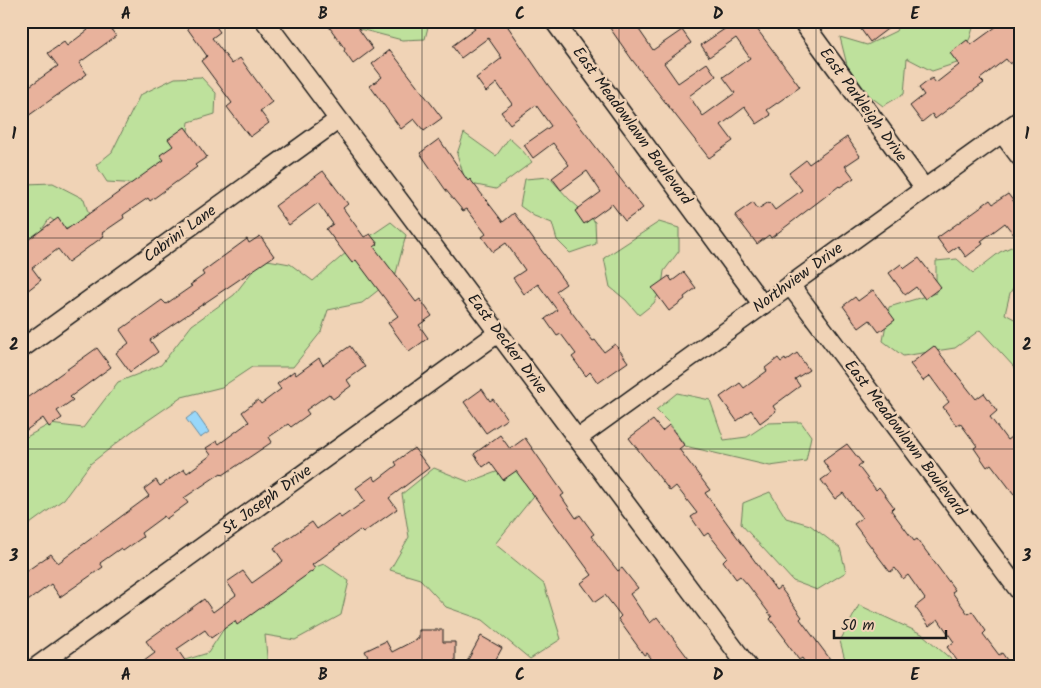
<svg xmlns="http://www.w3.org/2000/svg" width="1041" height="688" font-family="Kalam,sans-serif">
<rect width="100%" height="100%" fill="#f0d3b6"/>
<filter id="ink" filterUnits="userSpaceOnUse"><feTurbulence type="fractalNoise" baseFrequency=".02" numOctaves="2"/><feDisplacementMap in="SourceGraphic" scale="10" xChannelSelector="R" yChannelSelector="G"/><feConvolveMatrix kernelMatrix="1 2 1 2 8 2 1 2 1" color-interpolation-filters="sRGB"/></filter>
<g filter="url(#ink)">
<!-- green -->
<path fill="#bee19c" stroke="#6d7e5c" d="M356 21H428L429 23 425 39 402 40 356 28Z
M900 21H975L970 38 957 63 932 71 907 58 904 94 883 106 867 94 847 65 840 37 867 45 896 31Z
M201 77 216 93 215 114 189 122 186 149 140 184 107 182 96 165 112 152 140 95 175 78Z
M464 133 496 156 509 138 522 150 532 162 496 189 466 183 457 154Z
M549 177 569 199 595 222 596 244 570 253 557 240 552 223 534 216 520 206 525 179Z
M53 183 84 199 91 222 65 229 50 218 35 239 21 243V191L26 184Z
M391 222 406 235 395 277 362 303 328 310 321 332 293 367H252L222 387 182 397 131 432 90 464 64 499 27 526 21 524V440L50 424 83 428 118 382 161 365 192 325 234 295 262 259 290 264 313 281 347 252Z
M659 222 679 228V251L664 271 662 286 654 303 639 315 626 300 610 287 604 258Z
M1020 243V276L1010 293 1005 314 1020 322V375L1015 368 980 330 955 348 903 356 883 341 889 307 936 293V261L957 259 973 273 1000 252Z
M677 393 710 400 724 440 747 437 768 423 801 422 811 436 806 461 770 466 685 446 670 424 656 410Z
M529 460 541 487 495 544 544 584 561 639 530 659 483 620 446 607 420 579 390 570 409 537 402 494 434 468 469 482Z
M770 492 786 518 810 525 840 548 846 572 817 590 793 581 741 524 743 503Z
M324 564 349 581 341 615 295 640 265 635 268 667H162L208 653 227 624 278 580Z
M859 605 922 634 960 667H847L840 641Z"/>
<!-- water -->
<path fill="#98d7fa" stroke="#668ca1" d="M195 412 209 432 200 438 186 419Z"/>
<!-- building -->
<path fill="#e8b29c" stroke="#1c1c1c" d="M92 21H105L116 36 79 63 87 74 21 121V92L58 66 48 53 64 42 67 46 88 30 85 27Z
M182 21H212L220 32 212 38 232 64 240 58 272 102 260 111 269 123 250 137 227 107 232 103 201 61 207 56Z
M325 21H353L373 49 353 64 344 51 345 49Z
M470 21H504L548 85 643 208 625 221 612 204 584 224 575 211 601 192 587 171 561 190 552 178 569 165 553 143 533 158 524 145 551 126 536 105 510 124 501 112 512 104 497 83 486 92 476 78 502 58 488 38 461 58 452 46 475 29Z
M605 21H633L653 50 682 30 691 43 664 63 678 83 707 63 716 76 689 96 703 116 735 93 723 77 750 58 736 38 709 57 701 45 726 28 722 21H751L800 87 767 110 771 115 757 124 745 107 721 125 733 141 709 158 633 61Z
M855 21H898L870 42Z
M1004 21H1020V57L1010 64 1006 59 980 79 984 83 964 97 935 119 932 114 922 122 910 106 924 95 919 88 932 78 936 83 959 65 950 53 967 40 971 45Z
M390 50 442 118 424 131 414 119 401 129 370 86 382 77 372 64Z
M185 127 207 157 195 165 197 167 150 201 148 198 123 215 124 218 102 233 104 236 68 262 58 249 32 268 41 280 27 291 21 283V245L58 218 66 230 164 160 160 155 173 146 168 139Z
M847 137 860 156 845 166 854 178 840 187 839 186 771 238 769 235 757 244 735 215 753 202 758 209 769 202 775 210 802 190 789 173 806 160 809 164Z
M439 139 468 181 470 179 503 222 514 213 566 284 556 291 593 341 595 340 604 352 615 344 628 362 598 383 590 372 586 376 572 357 576 354 561 334 557 336 545 319 557 310 538 284 524 294 513 278 525 270 506 243 493 252 482 237 486 234 467 209 463 211 445 189 420 153Z
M323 171 348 204 343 208 364 237 370 234 378 244 374 247 416 302 420 299 432 316 419 325 428 338 409 352 388 323 398 316 356 260 352 263 326 229 333 224 318 203 289 225 275 206Z
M1008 194 1020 210V243L1005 223 981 241 983 244 966 257 958 246 948 253 937 238 990 200 993 204Z
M260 236 274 256 150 340 158 352 130 372 116 353 129 343 120 330 162 300 166 304 192 286 190 285 204 275 202 272 247 239 249 243Z
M919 258 941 287 925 299 916 287 905 295 889 273 901 264 905 268Z
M684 272 696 288 684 297 685 299 669 311 652 288 669 276 672 281Z
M873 290 895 320 879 332 870 320 859 328 843 306 855 297 858 301Z
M350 346 365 367 347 380 351 386 333 399 329 394 306 410 309 414 291 427 288 424 269 437 272 442 223 475 221 473 184 498 188 503 166 519 164 516 141 533 143 537 123 551 121 548 100 563 103 567 60 597 51 584 21 606V575L51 554 58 563 149 496 144 489 156 480 160 486 184 469 187 473 211 455 206 448 217 441 219 444 249 422 242 412 258 400 261 404 281 389 277 384 294 371 296 375 319 358 323 365Z
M934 346 976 399 984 393 997 411 990 417 1007 440 1015 434 1020 441V502L991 464 987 467 974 448 977 446 960 423 956 425 943 407 949 402 930 376 923 381 910 364Z
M97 348 111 367 70 397 73 400 57 411 62 418 49 427 43 418 21 434V402Z
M797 353 809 370 795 379 800 386 773 406 776 411 760 423 751 410 737 421 720 397 740 383 744 388 767 371 765 368 778 358 781 362 785 359 786 361Z
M482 389 490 401 493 399 507 419 486 433 464 402Z
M653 420 662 431 669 425 684 445 679 449 710 490 705 493 776 590 780 587 802 617 800 619 836 667H808L802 658 799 660 785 641 786 640 770 619 772 617 748 585 740 576 736 579 723 561 727 557 708 533 704 536 691 517 697 513 676 486 670 491 629 438Z
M500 435 510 449 525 438 564 494 561 496 576 518 580 515 594 534 591 536 610 561 618 571 622 568 638 588 630 594 650 623 657 617 695 667H658L647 653 644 655 618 619 621 616 605 595 595 602 581 583 592 575 516 471 503 480 490 462 483 467 474 454Z
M847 444 862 463 858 466 876 490 879 487 894 507 891 510 914 541 917 539 955 590 952 592 968 614 972 611 986 631 983 634 999 655 1002 653 1012 667H962L947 647 954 642 938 619 929 626 915 607 925 599 908 575 903 579 895 568 890 572 854 524 862 518 843 493 835 499 821 480 831 473 823 461Z
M414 448 429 468 389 498 397 509 363 533 360 530 312 565 315 569 237 625 235 621 211 638 205 630 177 649 186 662 179 667H136L155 653 146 641 204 599 213 612 236 595 227 582 243 571 252 583 283 561 274 548 312 522 317 529 338 514 341 518 365 501 356 488 373 476 376 481 397 465 395 462Z
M419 630H443V642H455V667H373L365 651 386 641 392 652 419 638Z
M481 636 502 648 496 659 510 667H464Z"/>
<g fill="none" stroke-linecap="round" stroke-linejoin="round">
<defs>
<path id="minor" d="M265 21 748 667
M554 21 762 304
M802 21 924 188
M1002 133 1020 157
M790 285 1020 592
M21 349 338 120
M578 438 1020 120
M36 667 498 333"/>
</defs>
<!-- minor casing -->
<use href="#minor" stroke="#1c1c1c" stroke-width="21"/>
<!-- minor -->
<use href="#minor" stroke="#f0d3b6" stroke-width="18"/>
</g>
</g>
<!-- grid -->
<path fill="none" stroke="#1c1c1c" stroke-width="1" stroke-opacity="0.55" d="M225 21V667M422 21V667M619 21V667M816 21V667M21 238H1020M21 449H1020"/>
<g text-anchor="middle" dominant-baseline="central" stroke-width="5" stroke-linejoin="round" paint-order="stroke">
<!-- street labels -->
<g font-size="16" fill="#1c1c1c" stroke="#f0d3b6">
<text transform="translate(863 105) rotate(54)">East Parkleigh Drive</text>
<text transform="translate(632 126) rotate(54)">East Meadowlawn Boulevard</text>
<text transform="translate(180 234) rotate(-36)">Cabrini Lane</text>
<text transform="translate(798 278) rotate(-36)">Northview Drive</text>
<text transform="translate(507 344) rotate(53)">East Decker Drive</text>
<text transform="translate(905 438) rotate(53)">East Meadowlawn Boulevard</text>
<text transform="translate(267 500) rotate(-36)">St Joseph Drive</text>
</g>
</g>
<!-- margin -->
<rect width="1041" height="688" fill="none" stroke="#f0d3b6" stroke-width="55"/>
<!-- scale -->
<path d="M834 630v8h112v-8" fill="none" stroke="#1c1c1c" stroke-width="2.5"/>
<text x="841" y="630" font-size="15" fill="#1c1c1c" stroke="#f0d3b6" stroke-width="4" paint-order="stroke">50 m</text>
<rect x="28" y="28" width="986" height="632" fill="none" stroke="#1c1c1c" stroke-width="2"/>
<g font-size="16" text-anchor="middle" font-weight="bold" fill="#1c1c1c">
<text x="126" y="19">A</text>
<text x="323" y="19">B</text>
<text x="520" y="19">C</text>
<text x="718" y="19">D</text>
<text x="915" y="19">E</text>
<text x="14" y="139">1</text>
<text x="1027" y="139">1</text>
<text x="14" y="350">2</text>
<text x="1027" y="350">2</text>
<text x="14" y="561">3</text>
<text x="1027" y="561">3</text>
<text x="126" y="680">A</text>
<text x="323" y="680">B</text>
<text x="520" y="680">C</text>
<text x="718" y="680">D</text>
<text x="915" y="680">E</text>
</g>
</svg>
